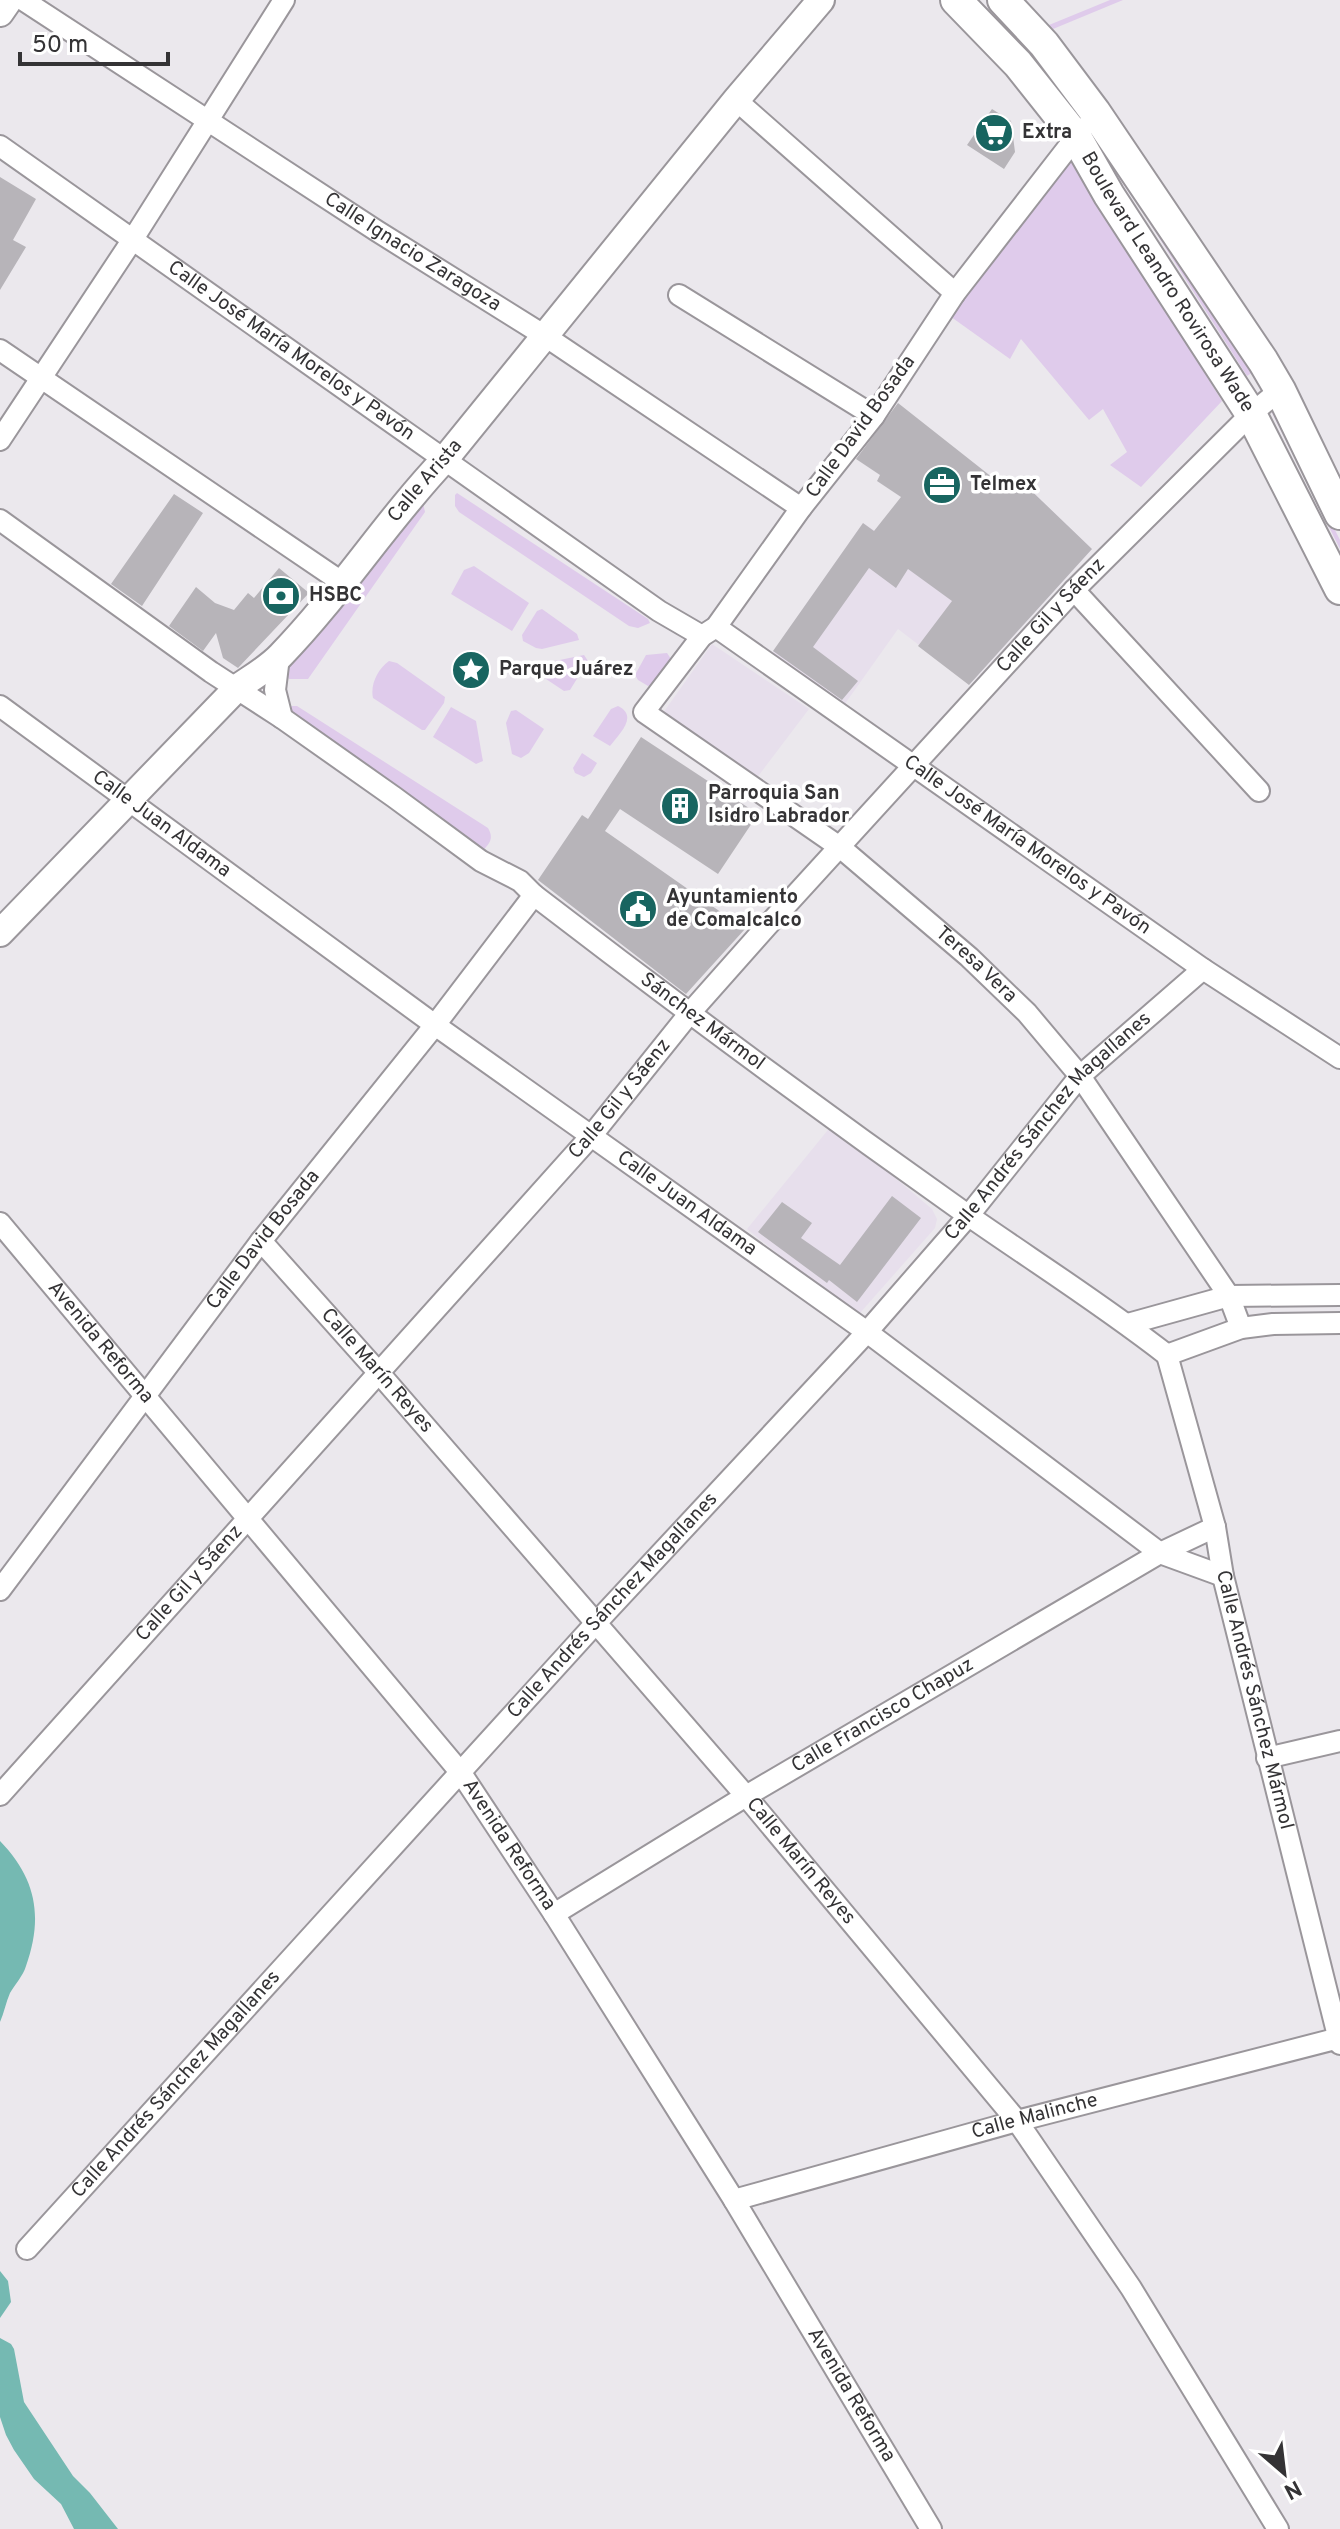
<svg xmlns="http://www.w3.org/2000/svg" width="1340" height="2529" font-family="Overpass,sans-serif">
<rect width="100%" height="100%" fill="#ebe8ed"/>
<!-- built -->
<path fill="#e7dfec" d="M1017 477 1092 549 970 684 898 629 842 708 770 656 863 523 938 573Z
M712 644 809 709 756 779 663 713Z
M832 1125 932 1209 937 1219 935 1228 860 1313 854 1315 747 1229Z"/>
<!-- green -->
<path fill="#dfcbeb" d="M1110 0H1123L1053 29 1049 25Z
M1093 124 1253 372 1247 376 1144 214 1086 130Z
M1067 153 1222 401 1141 487 1110 465 1127 452 1103 409 1089 420 1021 339 1010 359 947 314Z
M1271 403 1340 540V549L1269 407Z
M457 493 648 619 650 623 638 628 629 626 459 512 455 506V495Z
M423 503 425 512 308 679H289L284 671 285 660Z
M474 566 529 603 512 631 451 594 464 570Z
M542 609 577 634 579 640 542 649 536 648 523 641 522 635 537 611Z
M667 653 671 659 655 683 648 686 638 680 635 675 646 655Z
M584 655 588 661 570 690 564 691 540 675 545 663Z
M389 661 397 663 445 697 444 703 425 730H422L373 698C370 684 378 669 389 661Z
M292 706H297L488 828C494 838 490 844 482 851L290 715 288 710Z
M618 706C639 716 619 734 610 746L593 736 611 709Z
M451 707 476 721 482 756 483 761 476 764 433 737Z
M516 710 544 729 529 753 521 758 512 754 506 723 511 711Z
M582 753 597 763 591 773 584 777 575 773 573 768Z"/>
<!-- water -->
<path fill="#75b9b2" d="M0 1841C37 1879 43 1918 26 1966 23 1976 15 1984 10 1993 6 2002 4 2013 0 2022Z
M0 2271 8 2281 11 2302 0 2318Z
M0 2338 11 2344 14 2349 24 2402 73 2476 90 2493 118 2529H74L61 2504 34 2479 14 2450 6 2435 0 2417Z"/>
<!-- building -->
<path fill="#b7b4b9" d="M992 109 1011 121 1015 152 1004 169 967 145Z
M0 177 36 199 13 240 26 247 0 290Z
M898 403 1007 489 1017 477 1092 549 969 685 918 646 952 601 908 569 896 588 869 568 813 647 858 681 842 700 773 651 863 523 874 531 901 497 877 481 880 475 856 459Z
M174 494 203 513 142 606 111 584Z
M279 568 309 593 238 668 223 658 216 633 203 651 169 626 196 587 215 603 234 610 248 593 254 598Z
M641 737 758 814 718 874 620 809 605 831 745 929 686 994 538 880 582 815 588 819Z
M892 1196 921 1218 857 1302 829 1280 827 1283 758 1232 782 1202 812 1223 801 1238 840 1265Z"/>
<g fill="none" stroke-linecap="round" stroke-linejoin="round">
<defs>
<g id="minor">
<path id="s1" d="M23 0 377 231 545 336 801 508"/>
<path d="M736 100 955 293"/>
<path id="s2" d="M1083 128 955 293 874 416 801 508 716 627 702 636 644 712 841 848 969 957 1027 1013 1080 1076 1229 1296 1241 1328"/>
<path id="s3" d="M0 146 659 611 702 636"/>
<path d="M679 295 874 416"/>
<path d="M0 350 343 583"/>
<path d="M0 440 133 239 284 0"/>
<path id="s4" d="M0 520 211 672 282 718 394 797 481 861 520 881 534 895C677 1005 822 1112 969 1216 1035 1262 1103 1305 1167 1355"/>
<path d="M1074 590 1259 791"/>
<path id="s5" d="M716 627 1203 969 1340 1058"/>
<path d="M279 657 275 690 282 718"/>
<path id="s6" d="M0 706 435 1025 867 1332 1160 1553 1223 1576"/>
<path id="s7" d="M0 1223 461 1773 554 1914 734 2200 931 2529"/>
<path id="s8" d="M261 1241 379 1373 746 1796 1017 2121 1131 2288 1278 2529"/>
<path d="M1128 1324 1229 1296 1340 1295"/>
<path id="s9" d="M1167 1355 1215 1527 1223 1576 1340 2044"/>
<path d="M1167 1355 1241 1328 1273 1324 1340 1323"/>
<path id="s10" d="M0 1590 261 1241 435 1025 534 895"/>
<path d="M1267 1758 1340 1741"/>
<path id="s11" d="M0 1795 592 1135 689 1014 767 926 1074 590 1251 414 1280 390"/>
<path id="s12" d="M554 1914 746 1796 1160 1553 1215 1527"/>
<path id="s13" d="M734 2200 1017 2121 1339 2038"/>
<path id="s14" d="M27 2249 595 1624 867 1332 969 1215 1080 1076 1203 969"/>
</g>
<g id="tertiary">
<path d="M0 13 9 0"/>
<path id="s15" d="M0 933 237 688C251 678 269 668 281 655 341 593 386 521 445 459L736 100 821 0"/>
</g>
<g id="secondary">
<path id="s16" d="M956 0 1018 64 1076 137 1109 195 1251 414 1340 589"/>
<path d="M1003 0 1044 44 1095 112 1263 361 1280 390 1340 514"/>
</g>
</defs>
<!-- minor casing -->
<use href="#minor" stroke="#9a969b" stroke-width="24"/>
<!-- tertiary casing -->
<use href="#tertiary" stroke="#9a969b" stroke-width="30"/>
<!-- secondary casing -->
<use href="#secondary" stroke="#9a969b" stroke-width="34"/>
<!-- minor -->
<use href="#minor" stroke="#fff" stroke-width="20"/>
<!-- tertiary -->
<use href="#tertiary" stroke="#fff" stroke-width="26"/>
<!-- secondary -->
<use href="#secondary" stroke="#fff" stroke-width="30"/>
</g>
<!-- icons -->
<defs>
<symbol id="supermarket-disc" viewBox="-11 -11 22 22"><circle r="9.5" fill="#186560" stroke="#fff"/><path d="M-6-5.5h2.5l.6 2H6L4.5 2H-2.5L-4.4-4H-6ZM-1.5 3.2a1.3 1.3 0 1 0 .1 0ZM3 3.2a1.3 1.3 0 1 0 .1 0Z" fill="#fff"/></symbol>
<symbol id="office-disc" viewBox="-11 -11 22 22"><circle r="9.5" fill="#186560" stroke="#fff"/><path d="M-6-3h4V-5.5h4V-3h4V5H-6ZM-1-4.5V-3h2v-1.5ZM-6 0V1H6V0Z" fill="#fff"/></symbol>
<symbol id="bank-disc" viewBox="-11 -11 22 22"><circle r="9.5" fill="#186560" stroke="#fff"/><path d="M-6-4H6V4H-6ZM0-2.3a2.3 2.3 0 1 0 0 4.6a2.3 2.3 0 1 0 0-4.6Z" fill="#fff"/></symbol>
<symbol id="sight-disc" viewBox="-11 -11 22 22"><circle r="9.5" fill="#186560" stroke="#fff"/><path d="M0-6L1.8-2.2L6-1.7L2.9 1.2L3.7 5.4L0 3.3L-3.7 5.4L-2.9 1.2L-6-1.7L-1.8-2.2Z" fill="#fff"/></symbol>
<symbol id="building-disc" viewBox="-11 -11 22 22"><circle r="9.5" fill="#186560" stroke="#fff"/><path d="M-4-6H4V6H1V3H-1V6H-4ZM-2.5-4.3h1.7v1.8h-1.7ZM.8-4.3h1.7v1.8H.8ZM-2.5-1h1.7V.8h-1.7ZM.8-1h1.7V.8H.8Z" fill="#fff"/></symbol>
<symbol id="civic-disc" viewBox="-11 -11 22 22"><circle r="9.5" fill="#186560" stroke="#fff"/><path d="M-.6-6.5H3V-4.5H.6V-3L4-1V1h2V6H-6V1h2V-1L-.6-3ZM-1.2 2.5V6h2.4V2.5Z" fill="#fff"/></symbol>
</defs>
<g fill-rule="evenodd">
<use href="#supermarket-disc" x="972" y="111" width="44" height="44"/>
<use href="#office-disc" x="920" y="463" width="44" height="44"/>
<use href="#bank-disc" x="259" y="574" width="44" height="44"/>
<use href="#sight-disc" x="449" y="648" width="44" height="44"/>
<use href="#building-disc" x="658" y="784" width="44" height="44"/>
<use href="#civic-disc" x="616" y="887" width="44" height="44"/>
</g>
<g text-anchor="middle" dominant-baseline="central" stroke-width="7" stroke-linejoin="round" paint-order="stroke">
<!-- poi labels -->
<g font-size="20" font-weight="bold" fill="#343335" stroke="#fff" text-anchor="start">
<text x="1022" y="133">Extra</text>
<text x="970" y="485">Telmex</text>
<text x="309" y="596">HSBC</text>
<text x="499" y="670">Parque Juárez</text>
<text x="708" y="794">Parroquia San<tspan x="708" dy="23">Isidro Labrador</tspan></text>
<text x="666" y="898">Ayuntamiento<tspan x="666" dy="23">de Comalcalco</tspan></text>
</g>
<!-- street labels -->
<g font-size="20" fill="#343335" stroke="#fff">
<text stroke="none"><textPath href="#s1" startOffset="464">Calle Ignacio Zaragoza</textPath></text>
<text stroke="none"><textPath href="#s16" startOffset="354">Boulevard Leandro Rovirosa Wade</textPath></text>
<text stroke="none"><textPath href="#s3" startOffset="356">Calle José María Morelos y Pavón</textPath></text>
<text transform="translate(861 427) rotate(-54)">Calle David Bosada</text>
<text stroke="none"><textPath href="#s15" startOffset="622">Calle Arista</textPath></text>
<text stroke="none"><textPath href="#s11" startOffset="1580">Calle Gil y Sáenz</textPath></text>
<text stroke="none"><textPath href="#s6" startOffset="200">Calle Juan Aldama</textPath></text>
<text stroke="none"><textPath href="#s5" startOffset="380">Calle José María Morelos y Pavón</textPath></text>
<text stroke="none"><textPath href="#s2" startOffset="1150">Teresa Vera</textPath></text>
<text stroke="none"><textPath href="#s4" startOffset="864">Sánchez Mármol</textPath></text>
<text stroke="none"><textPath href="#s11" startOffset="932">Calle Gil y Sáenz</textPath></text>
<text stroke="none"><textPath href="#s14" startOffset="1518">Calle Andrés Sánchez Magallanes</textPath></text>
<text stroke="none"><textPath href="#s6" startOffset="848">Calle Juan Aldama</textPath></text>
<text stroke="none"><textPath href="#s10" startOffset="438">Calle David Bosada</textPath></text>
<text stroke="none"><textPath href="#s7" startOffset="156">Avenida Reforma</textPath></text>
<text stroke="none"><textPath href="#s8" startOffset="174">Calle Marín Reyes</textPath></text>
<text stroke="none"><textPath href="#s11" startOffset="284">Calle Gil y Sáenz</textPath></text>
<text stroke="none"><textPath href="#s14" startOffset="870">Calle Andrés Sánchez Magallanes</textPath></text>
<text stroke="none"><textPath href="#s9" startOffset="356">Calle Andrés Sánchez Mármol</textPath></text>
<text stroke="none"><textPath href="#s12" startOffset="384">Calle Francisco Chapuz</textPath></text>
<text stroke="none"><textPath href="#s7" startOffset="804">Avenida Reforma</textPath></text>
<text stroke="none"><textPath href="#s8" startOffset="822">Calle Marín Reyes</textPath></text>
<text stroke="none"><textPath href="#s14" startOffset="222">Calle Andrés Sánchez Magallanes</textPath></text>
<text stroke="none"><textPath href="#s13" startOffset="312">Calle Malinche</textPath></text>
<text stroke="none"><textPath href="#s7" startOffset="1452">Avenida Reforma</textPath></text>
</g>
</g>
<!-- north arrow -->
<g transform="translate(1284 2473) rotate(152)" stroke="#ffffff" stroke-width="6" paint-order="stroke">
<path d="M0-6L14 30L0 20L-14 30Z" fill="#343335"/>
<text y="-12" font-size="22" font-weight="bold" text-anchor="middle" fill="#343335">N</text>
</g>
<!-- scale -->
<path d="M20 52v12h148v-12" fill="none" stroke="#343335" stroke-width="4"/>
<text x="32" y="52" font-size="24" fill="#343335" stroke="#ffffff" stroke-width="6" paint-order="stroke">50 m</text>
</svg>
